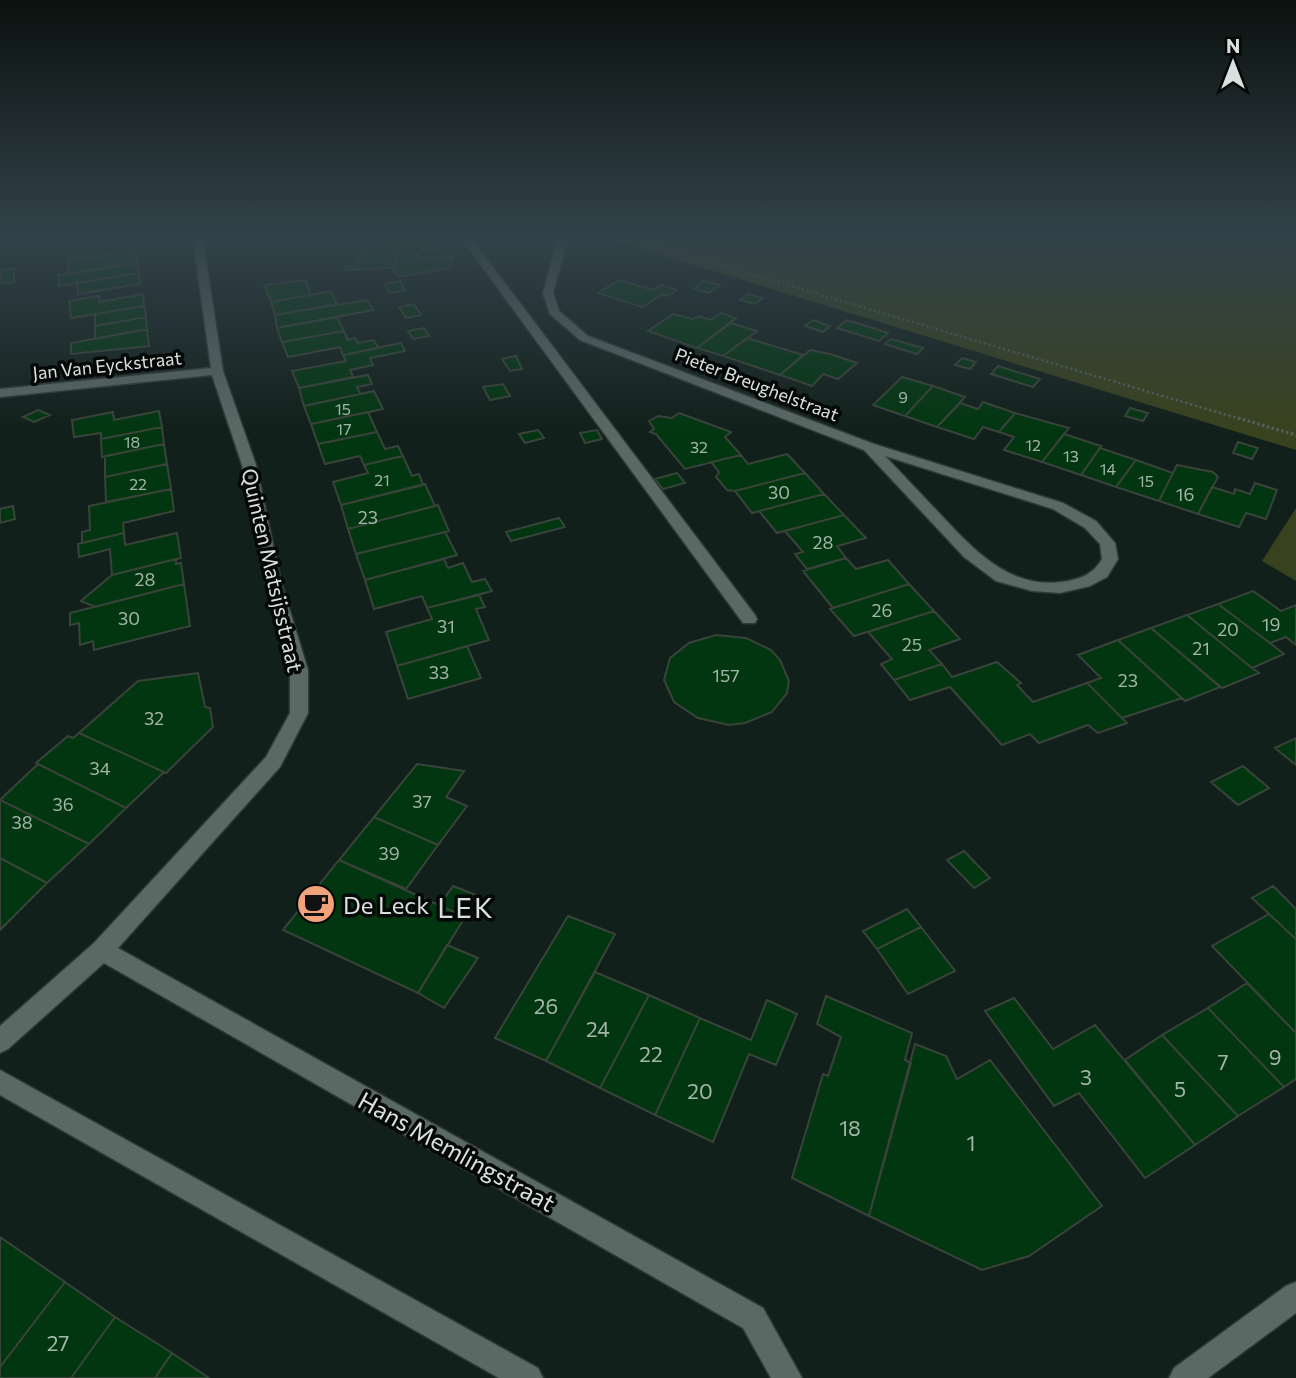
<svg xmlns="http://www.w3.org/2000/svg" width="1296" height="1378" font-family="Commissioner,sans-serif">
<rect width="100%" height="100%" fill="#12201b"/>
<!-- green -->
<path fill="#38421e" d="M606 238H1296V450Z
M1296 508V581L1262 561Z"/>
<!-- building -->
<path fill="#023610" stroke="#39433a" stroke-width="2" d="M381 239H402L393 268 344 270 346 267 356 266 365 244 380 243Z
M402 239H423L422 243 436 242 434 250H421L417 257H453L450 268 399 277 393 268Z
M136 252 137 263 68 274V259Z
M137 263 139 273 59 286V275Z
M14 268V282L0 284V270Z
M139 273 140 284 78 294 77 283Z
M305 280 311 295 271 302 264 285Z
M620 280 653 290 661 285 677 290 668 296 663 294 642 307 598 293Z
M400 281 405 290 390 293 385 284Z
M704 281 720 285 709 293 694 289Z
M331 291 337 304 275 315 271 302Z
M143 294 144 306 71 318 69 301 99 296 100 302Z
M748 294 763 298 755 304 740 300Z
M367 300 373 310 277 328 275 315Z
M414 304 421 315 406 318 399 307Z
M144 306 146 317 95 326V314Z
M721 313 736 318 697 348 648 331 673 314 693 319 699 316 710 320Z
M146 317 147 329 95 339V326Z
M337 317 344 331 282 342 277 328Z
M813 320 830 326 823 332 805 326Z
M847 320 888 333 879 341 837 328Z
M731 323 757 331 723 356 697 348Z
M424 328 429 336 413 339 408 331Z
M147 329 149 346 71 354V343Z
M344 331 348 340 355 338 358 343 374 340 378 348 343 355 340 347 288 357 282 342Z
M747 338 803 355 780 375 723 356Z
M891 339 923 348 917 354 885 344Z
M401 343 405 351 370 358 373 365 350 370 353 377 299 388 292 371 346 361 343 355Z
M810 350 830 354 857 363 838 379 823 374 812 386 780 375Z
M516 356 522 369 510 371 502 359Z
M962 358 976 362 970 369 955 365Z
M998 366 1040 379 1033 387 991 374Z
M368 375 372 384 357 387 360 394 304 406 299 388Z
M902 377 933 386 905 416 873 405Z
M503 384 510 396 490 400 483 387Z
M933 386 965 397 937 427 905 416Z
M374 391 383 409 311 424 304 406Z
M983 402 1015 413 999 432 983 427 974 439 937 427 960 403 978 409Z
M1130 408 1148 413 1143 421 1125 416Z
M38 410 50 415 34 422 23 417Z
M159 411 162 427 101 439V433L74 437 72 420 113 412 114 420Z
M368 412 377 432 318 444 311 424Z
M679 413 731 432 725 437 741 455 685 469 656 434 650 432 654 429 649 421 658 416 672 418Z
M1015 413 1069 428 1042 462 1004 450 1014 437 999 432Z
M162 427 164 444 102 457 101 439Z
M538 430 544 438 525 443 519 434Z
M597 430 602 439 585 443 580 433Z
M377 432 385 449 398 446 403 456 364 465 360 456 325 464 318 444Z
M1064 434 1101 446 1081 475 1042 462Z
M1238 442 1258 448 1252 459 1233 453Z
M164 444 167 464 105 477V456Z
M1100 448 1136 460 1116 487 1081 475Z
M787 454 805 473 735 491 727 490 716 477 719 472 711 462 741 455 748 464Z
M403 456 412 476 419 474 423 485 341 505 333 482 368 473 364 465Z
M1136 460 1173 473 1159 501 1116 487Z
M167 464 171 489 106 502 105 477Z
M1177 465 1213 472 1218 477 1198 514 1159 501Z
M677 473 685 483 663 489 655 479Z
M805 473 824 494 752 513 735 491Z
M1255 483 1277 490 1266 519 1246 513 1239 527 1198 514 1212 487 1234 494 1235 489 1250 494Z
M425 484 435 506 348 529 341 505Z
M171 489 174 511 123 523 124 533 82 543V532L90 530 89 506Z
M824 494 844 515 777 533 759 511Z
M438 505 449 531 356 554 348 529Z
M13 506 15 519 0 523V509Z
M844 515 866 538 837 546 846 558 807 569 795 554 803 552 785 531Z
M559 518 565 527 511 541 506 532Z
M445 532 457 555 365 580 356 554Z
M124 533 125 545 177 533 181 558 112 575 110 549 79 557 78 544Z
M846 558 856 569 888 560 909 584 833 608 803 571Z
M176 559V564L181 563 184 584 95 607 81 601 112 575Z
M444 559 448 568 463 563 472 582 485 579 492 591 427 608 422 596 374 609 365 580Z
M184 584 190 626 94 650 93 641 80 645 79 623 70 625V613Z
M909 584 934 611 854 636 830 609Z
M1253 591 1281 611 1296 605V645L1286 637 1270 643 1218 604Z
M479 595 485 607 476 609 489 640 397 666 386 632 432 619 427 608Z
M1218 604 1270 643 1284 654 1252 668 1187 615Z
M934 611 960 639 929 650 942 664 894 680 881 664 892 659 868 632Z
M1187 615 1252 668 1259 673 1222 688 1151 628Z
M1151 628 1220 687 1185 701 1118 640Z
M716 635 746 638 771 650 780 660 789 681 787 693 772 712 745 723 729 725 698 718 674 702 664 680 670 658 689 643Z
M1118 640 1182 698 1122 718 1087 683 1101 678 1078 655Z
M467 646 481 678 408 699 397 666Z
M997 662 1021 683 1017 685 1033 702 1087 683 1127 723 1098 733 1088 725 1039 743 1030 734 1002 745 950 687 910 700 894 680 942 664 952 677Z
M198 673 205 707 210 708 213 727 166 773 79 733 138 681Z
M79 733 164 772 126 808 36 763 68 736 73 738Z
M1296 738V765L1275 748Z
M38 764 126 808 89 844 0 800Z
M417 764 464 771 446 797 467 806 438 845 374 817Z
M1243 766 1269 788 1238 805 1211 782Z
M0 800 89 844 47 883 0 858Z
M374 817 438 845 406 889 339 860Z
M964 851 990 878 974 888 947 860Z
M0 858 47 883 0 930Z
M339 860 465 917 418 993 283 930Z
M453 886 476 895 462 915 439 906Z
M1273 886 1296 909V939L1252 898Z
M907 909 921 927 877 949 863 931Z
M1269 914 1296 939V1033L1212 946Z
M568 916 615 934 546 1061 495 1038Z
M921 927 955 971 908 994 877 949Z
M447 945 478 958 444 1008 418 993Z
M595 972 649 995 600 1088 546 1061Z
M1247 983 1296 1033V1079L1284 1087 1208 1008Z
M649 995 700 1018 655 1115 600 1088Z
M826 996 912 1033 905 1060 911 1063 869 1216 792 1178 823 1074 828 1076 841 1037 817 1024Z
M1014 998 1053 1049 1095 1025 1195 1145 1145 1178 1079 1093 1054 1106 985 1011Z
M767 1000 797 1014 776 1065 749 1054 713 1142 655 1115 700 1018 751 1040Z
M1208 1008 1284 1087 1238 1116 1162 1035Z
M1162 1035 1238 1116 1195 1145 1125 1060Z
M915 1044 946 1056 957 1079 990 1060 1102 1206 1029 1256 982 1270 869 1216Z
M0 1237 65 1282 0 1367Z
M65 1282 115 1317 71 1378H0V1367Z
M115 1317 172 1353 155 1378H71Z
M172 1353 209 1378H155Z"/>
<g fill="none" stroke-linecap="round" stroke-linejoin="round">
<defs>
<path id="service" d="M461 238H471L755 615 757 619 755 623H743Z"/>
<path id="minor" d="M197 238H207L204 247 223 371 256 465 281 582 308 670V713L280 767 118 948 763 1308 802 1378H771L743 1328 104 963 8 1049 0 1053V1026L94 943 266 757 290 713V670L265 582 242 465 212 375 0 397V389L211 368 194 247Z
M558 238H568L553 293 559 311 588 336 874 444 1063 503 1096 521 1115 543 1118 559 1107 577 1090 586 1060 593 1032 591 996 581 964 557 864 450 580 340 550 314 543 293ZM885 456 1053 509 1085 528 1100 544 1102 559C1094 573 1083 578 1068 581 1012 592 975 551 941 515 922 495 904 476 885 456Z
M0 1070 538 1368 543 1378H499L0 1095Z
M1296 1282V1313L1208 1378H1169L1174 1368 1286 1286Z"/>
</defs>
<!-- service casing -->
<use href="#service" stroke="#313936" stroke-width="3"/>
<!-- minor casing -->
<use href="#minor" stroke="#313936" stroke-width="3"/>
<!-- path-far1 -->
<path stroke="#525e5a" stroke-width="2.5" stroke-dasharray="2.5 2.5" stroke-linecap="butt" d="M629 238 1244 420
M229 245 252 238"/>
<!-- path -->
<path stroke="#525e5a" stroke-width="3.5" stroke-dasharray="2.5 2.5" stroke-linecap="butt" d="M1238 418 1296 435"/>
<!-- service -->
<use href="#service" fill="#5a6964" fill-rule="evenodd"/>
<!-- minor -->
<use href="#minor" fill="#5a6964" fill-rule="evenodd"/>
</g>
<!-- sky -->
<linearGradient id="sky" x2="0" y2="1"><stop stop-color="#0a120f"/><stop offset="0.55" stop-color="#33424a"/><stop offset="1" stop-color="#33424a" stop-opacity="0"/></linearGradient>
<rect width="1296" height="431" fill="url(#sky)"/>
<!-- icons -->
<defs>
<symbol id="cafe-disc" viewBox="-11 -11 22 22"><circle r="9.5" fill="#f0a27b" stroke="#040807"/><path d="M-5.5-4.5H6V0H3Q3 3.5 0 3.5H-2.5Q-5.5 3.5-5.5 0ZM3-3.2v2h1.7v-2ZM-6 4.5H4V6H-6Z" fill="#111"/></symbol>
</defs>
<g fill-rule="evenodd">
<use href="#cafe-disc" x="294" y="882" width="44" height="44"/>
</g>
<g text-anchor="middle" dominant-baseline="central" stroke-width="7" stroke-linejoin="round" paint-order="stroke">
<!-- far-number labels -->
<g font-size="16" fill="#a3b6aa">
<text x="903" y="396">9</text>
<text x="343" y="408">15</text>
<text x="344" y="428">17</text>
<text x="132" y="441">18</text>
<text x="1033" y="444">12</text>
<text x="699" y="446">32</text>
<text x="1071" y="455">13</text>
<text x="1108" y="468">14</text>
<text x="382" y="479">21</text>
<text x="1146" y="480">15</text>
<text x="138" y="483">22</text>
</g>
<!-- far-street labels -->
<g font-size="18" fill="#d9e1de" stroke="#040807">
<text transform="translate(107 365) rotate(-6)">Jan Van Eyckstraat</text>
<text transform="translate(757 384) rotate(21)">Pieter Breughelstraat</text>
</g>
<!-- number labels -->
<g font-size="18" fill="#a3b6aa">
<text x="779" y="492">30</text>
<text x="1185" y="494">16</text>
<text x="368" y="517">23</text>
<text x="823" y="542">28</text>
<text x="145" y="579">28</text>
<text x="882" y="610">26</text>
<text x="129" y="618">30</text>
<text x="1271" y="624">19</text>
<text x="446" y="626">31</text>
<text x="1228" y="629">20</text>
<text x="912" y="644">25</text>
<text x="1201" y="648">21</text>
<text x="439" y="672">33</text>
<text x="726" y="675">157</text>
<text x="1128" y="680">23</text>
<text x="154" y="718">32</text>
<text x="100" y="768">34</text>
<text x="422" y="801">37</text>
<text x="63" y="804">36</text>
<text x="22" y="822">38</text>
<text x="389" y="853">39</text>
</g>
<!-- street labels -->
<g font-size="21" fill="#d9e1de" stroke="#040807">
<text transform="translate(273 570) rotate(77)">Quinten Matsijsstraat</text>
</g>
<!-- near-number labels -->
<g font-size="21" fill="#a3b6aa">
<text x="546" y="1005">26</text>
<text x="598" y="1028">24</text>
<text x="651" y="1053">22</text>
<text x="1275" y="1056">9</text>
<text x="1223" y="1061">7</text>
<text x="1086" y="1076">3</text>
<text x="1180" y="1088">5</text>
<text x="700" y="1090">20</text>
<text x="850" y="1127">18</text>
<text x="971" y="1142">1</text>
<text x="58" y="1342">27</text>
</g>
<!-- near-poi labels -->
<g font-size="24" fill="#d9e1de" stroke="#040807" text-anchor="start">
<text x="343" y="904">De Leck</text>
</g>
<!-- near-street labels -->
<g font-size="24" fill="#d9e1de" stroke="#040807">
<text transform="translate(457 1151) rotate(29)">Hans Memlingstraat</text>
</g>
<!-- near-neighbourhood labels -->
<g font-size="28" letter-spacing="2" fill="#d9e1de" stroke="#040807">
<text x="466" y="907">LEK</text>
</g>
</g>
<!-- north arrow -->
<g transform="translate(1233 63)" stroke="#040807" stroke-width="5" paint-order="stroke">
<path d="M0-5L12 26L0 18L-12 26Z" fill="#d9e1de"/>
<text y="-10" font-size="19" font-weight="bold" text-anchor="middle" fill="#d9e1de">N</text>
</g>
</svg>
